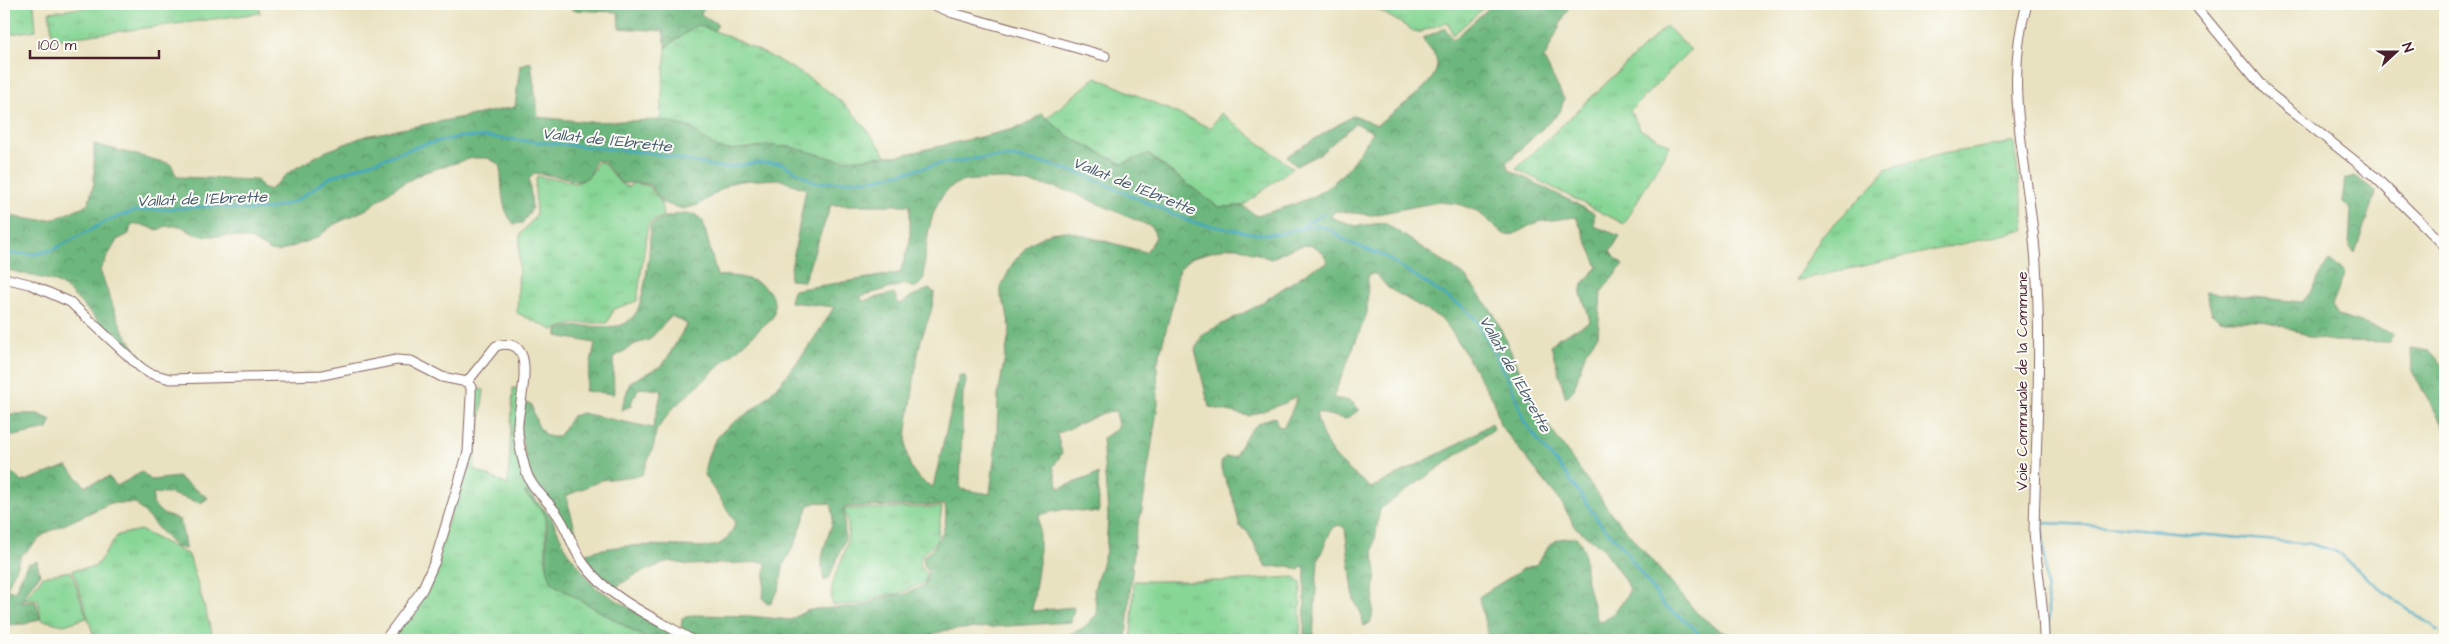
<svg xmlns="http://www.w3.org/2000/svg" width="2449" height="644" font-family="'Architects Daughter',sans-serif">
<defs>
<pattern id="grass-tufts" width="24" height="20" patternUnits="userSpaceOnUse" patternTransform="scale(1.25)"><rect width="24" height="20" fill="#87d695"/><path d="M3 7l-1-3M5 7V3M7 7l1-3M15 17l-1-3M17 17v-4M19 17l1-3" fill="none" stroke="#76b781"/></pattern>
<pattern id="forest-crowns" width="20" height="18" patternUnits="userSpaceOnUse" patternTransform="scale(1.25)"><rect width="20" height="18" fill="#6db77e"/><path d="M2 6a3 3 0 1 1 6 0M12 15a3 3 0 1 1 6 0" fill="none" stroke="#5c9467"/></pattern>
</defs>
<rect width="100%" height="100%" fill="#fdfcf7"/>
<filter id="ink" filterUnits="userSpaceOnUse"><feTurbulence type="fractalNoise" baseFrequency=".02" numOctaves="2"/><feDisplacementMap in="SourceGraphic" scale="10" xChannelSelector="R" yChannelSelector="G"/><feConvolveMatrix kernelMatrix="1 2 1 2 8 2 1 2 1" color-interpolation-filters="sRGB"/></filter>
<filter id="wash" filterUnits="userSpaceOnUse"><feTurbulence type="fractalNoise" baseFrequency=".0096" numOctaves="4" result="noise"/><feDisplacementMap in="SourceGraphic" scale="20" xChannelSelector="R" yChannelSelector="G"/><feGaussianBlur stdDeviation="1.12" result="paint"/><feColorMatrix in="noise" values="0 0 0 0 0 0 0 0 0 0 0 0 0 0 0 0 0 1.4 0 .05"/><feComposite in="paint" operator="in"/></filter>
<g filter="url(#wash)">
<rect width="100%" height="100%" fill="#e9e2c1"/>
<!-- grass -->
<path fill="url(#grass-tufts)" stroke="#687a60" d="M4 4H34L36 30 4 35Z
M113 4H259L260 13 53 40 49 12Z
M1369 4H1488L1453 35 1447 22 1417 33Z
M698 24C745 43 815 74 851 111 864 125 875 141 887 156L846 160 835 159 791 147 767 146 730 150 718 148 700 137 692 128 660 120 666 47Z
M1666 26 1691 50 1630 111 1641 130 1670 145 1624 224 1516 169Z
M1096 77 1210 128 1221 113 1292 168 1243 206 1218 207 1148 154 1122 164 1066 135 1047 118Z
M2014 142 2025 230 1795 281 1822 236 1878 180 1885 169 1942 154Z
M597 162H602L621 184 628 187 634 183 649 186 661 202 663 216 648 224 637 301 614 309 607 323H576L553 330 517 313 520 235 536 215 535 185 537 176C548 179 565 178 573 183 586 181 592 175 597 162Z
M475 388 484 390 474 469 508 485 513 388H519L520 463 529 492 524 493 543 511 546 518V563L553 584 649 640H388L428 584 470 453Z
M942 507 937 541 921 556 920 565 926 573 925 582 898 594 877 596 866 604 832 605C827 577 848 558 848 532 849 525 846 516 844 509Z
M140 530 189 555 214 640H95L73 570 95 567 118 535Z
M71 571 87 618 64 625 41 620 38 599H24L43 576Z
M1294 577 1301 583 1300 636 1289 640H1131L1134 581H1225Z"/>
<!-- forest -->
<path fill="url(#forest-crowns)" stroke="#5c6b54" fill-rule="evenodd" d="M572 4 701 6 705 9 700 14 718 24 714 31 697 25 666 47 663 31 619 28 618 12 572 10Z
M1493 4H1570L1544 59 1564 99 1560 112 1506 163 1510 170 1594 213V226L1620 236 1610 252 1623 265 1601 292 1598 335 1586 351 1574 389 1566 398 1551 346 1558 338 1590 322C1584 289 1569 296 1598 267L1576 217 1537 222 1514 234 1505 235 1477 211 1458 204 1438 202 1372 215 1335 211 1330 217 1356 226 1385 223 1465 276 1494 314 1537 410 1611 513 1697 613 1720 631 1751 640H1489L1479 598 1480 596 1523 569 1537 564 1551 543 1559 539 1576 537C1588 549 1583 563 1586 577 1589 592 1593 605 1597 619L1602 622C1615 614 1623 603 1630 589L1604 549 1576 528 1561 502 1500 425 1494 401 1450 329 1440 318 1388 288 1376 274H1368L1367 313 1333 398 1351 401 1360 410 1345 419 1316 412C1324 454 1341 463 1371 488L1454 446 1492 423 1494 429 1380 509 1373 550 1376 572 1372 617 1370 623 1364 626 1361 613 1354 600 1345 528 1339 525 1332 528 1318 560 1313 639 1306 640 1304 634 1305 568 1302 566 1299 570 1289 566 1266 567 1247 531 1240 527 1233 498 1221 469V463L1225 457 1235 456C1245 437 1252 422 1275 417L1278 426 1283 427C1287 423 1296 402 1297 396L1285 403 1249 416 1209 407 1195 349 1203 334 1255 307 1312 269 1328 263C1316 232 1291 249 1271 259L1238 247H1229L1190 258 1181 268 1177 275 1174 299 1157 365 1158 404 1142 510 1135 537 1126 640H1068L1070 634 1083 628 1097 614 1094 589 1106 551 1108 514 1102 439 1118 428 1116 411 1103 413 1057 434 1062 453 1053 467 1059 488 1098 474 1099 513 1065 509 1039 515V563L1032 611 1074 607 1071 622 947 630 933 634 929 640H701L681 629 682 618 693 615 750 616 790 620 806 611 816 609 866 606 878 598 905 594 925 585 928 572 924 566 923 557C939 544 949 527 945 505L844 507 845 540 829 578 824 581C822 571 821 563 823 553 826 536 837 522 831 504L818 502 809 505 795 544 784 563 779 589 771 603 767 604 763 598 766 562 688 565 669 561 635 575 616 587 597 573 585 556 586 553C617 544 647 545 679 546 690 546 703 548 714 546 725 544 734 532 735 521L704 475C711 422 737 428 768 396 794 369 815 339 834 307L790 302 793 290 900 273 910 241V205H831L804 281 789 280 806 189 778 179 740 181 731 183 698 205 683 209 663 203 650 185C639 181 631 184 621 183L603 161 595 160 590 175 583 180 575 181 567 178 534 173 529 179 532 208 523 223 514 224C499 207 503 187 500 165L488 158H472L425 172 396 187 367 209 333 225 318 237 278 252 271 251 252 240 232 236H205L194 234 181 226H166L158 230 139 224 131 225 129 234 117 240 100 270C112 303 122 342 151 365L147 367 125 348 67 289 54 281 4 269V215L35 220 55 219 88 204 94 183V144L171 164 176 175 179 177 257 180 263 189 269 190 291 171 322 153 365 136 515 107 520 65 531 62 538 117 588 122 660 120 692 128 700 137 718 148 729 150 767 146 791 147 835 159 846 160 901 155 1010 130 1023 126 1042 114 1066 135 1122 164 1147 154 1218 207 1243 206 1257 216C1281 208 1312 201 1332 184 1349 170 1360 151 1372 132L1356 123 1321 153 1296 166 1287 156 1354 115 1377 125C1392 111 1436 87 1437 65 1438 54 1426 48 1423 38L1445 28 1453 40ZM1000 179 1049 186 1071 192 1152 227 1156 237 1146 252 1066 231 1050 233 1029 244 1013 263 1001 286V297L1006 308 1010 329 998 395 997 434 990 494 960 489 963 393 966 382 965 376H959L933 487C895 470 907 431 912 398 914 380 916 362 920 344 924 327 934 311 934 292L929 289 912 296 899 305 894 293 862 301 861 296 906 284 913 288 919 285 924 278C925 251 928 191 961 182 973 179 988 180 1000 179Z
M2354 176 2376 191 2355 253 2349 246 2351 210 2342 201 2345 179Z
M679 214H695L703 221 717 276C742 274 783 283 773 317L672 409 656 431 654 445 642 475 602 480 566 496 579 543H574L530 480 519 424 524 402 531 404C536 419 538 439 558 437L572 416 582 413 653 428 662 390 639 388 632 400 631 406 621 410 630 382 663 365 687 324 671 316 649 340 635 344 613 358 614 394 585 391 595 343 557 336V330C579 322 597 329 618 326 626 325 635 316 638 309 646 288 651 247 650 225L662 218Z
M2329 261 2345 272 2332 305 2338 316 2394 333 2389 342 2333 341 2314 338 2276 324 2259 320H2219L2212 313 2205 292 2302 302C2317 287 2317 276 2329 261Z
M2411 348 2430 351 2445 367V428L2412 372Z
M4 414H38L52 420 48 429 4 438Z
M4 466 22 482 67 466 85 486 109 477 117 486 142 472 151 480 178 477 208 498 201 503 168 493 153 494V504L163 514 180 520 186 549 175 547 135 503H111L46 533 21 556 6 590 15 591 27 564 37 561 40 575 31 585 21 602H36L40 619 25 624 4 625Z
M524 492H529L551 517 567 551 595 587 682 640H649L553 584C541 562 550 541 546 518L543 511Z"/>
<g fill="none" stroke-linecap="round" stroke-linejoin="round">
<!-- stream -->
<path stroke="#43a7c3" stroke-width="2.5" d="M1303 225 1324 214
M4 254H36L54 249 109 220 134 211 214 206 246 210 268 209 296 201 330 177 422 145 458 137H486L652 153 722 168 754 163H781L816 183 877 179 939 164 980 158 1011 157 1052 165 1082 174 1191 222 1256 234H1278L1315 225 1327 228 1348 242 1386 257 1464 308 1475 319 1489 342 1513 390 1524 421 1543 447 1566 474 1600 523 1621 545 1665 607 1690 624 1704 640
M2050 640 2042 523 2094 525 2311 544 2335 551 2396 601 2438 630"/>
</g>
</g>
<g filter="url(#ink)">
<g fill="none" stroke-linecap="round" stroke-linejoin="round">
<defs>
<path id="street" d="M932 4 953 13 1105 56
M2027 4C2001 89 2031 177 2036 264 2042 352 2036 441 2034 530 2036 567 2044 603 2044 640
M2194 4 2265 90 2374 176 2445 246
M4 278 29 284 70 302 140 367 149 373 170 379 322 375 396 360 411 361 442 377 467 382
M467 382 496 346C541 333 519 402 518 423 517 437 521 454 525 468 530 489 548 499 559 517 569 532 573 550 584 564 609 599 655 618 692 640
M385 640 422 590 435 561 468 452 471 396V387L467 382"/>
</defs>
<!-- street casing -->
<use href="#street" stroke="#826360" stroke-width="11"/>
<!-- street -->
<use href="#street" stroke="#fff" stroke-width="9"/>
</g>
</g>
<g text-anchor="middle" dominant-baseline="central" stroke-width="4" stroke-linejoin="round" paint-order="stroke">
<!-- street labels -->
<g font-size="15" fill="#4a1f2b" stroke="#fdfcf7">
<text transform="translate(2022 381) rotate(-90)">Voie Communale de la Commune</text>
</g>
<!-- water labels -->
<g font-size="16" font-style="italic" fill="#475c6f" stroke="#fdfcf7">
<text transform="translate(607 140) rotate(6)">Vallat de l'Ebrette</text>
<text transform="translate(1134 186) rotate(22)">Vallat de l'Ebrette</text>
<text transform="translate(202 199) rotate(-2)">Vallat de l'Ebrette</text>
<text transform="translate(1515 374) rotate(61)">Vallat de l'Ebrette</text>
</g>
</g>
<!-- margin -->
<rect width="2449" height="644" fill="none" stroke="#fdfcf7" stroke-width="20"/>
<!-- north arrow -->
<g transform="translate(2396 52) rotate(69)" stroke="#fdfcf7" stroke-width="4" paint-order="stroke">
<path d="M0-4L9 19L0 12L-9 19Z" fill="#4a1f2b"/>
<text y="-8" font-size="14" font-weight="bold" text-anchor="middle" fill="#4a1f2b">N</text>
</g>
<!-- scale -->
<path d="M30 50v8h129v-8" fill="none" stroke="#4a1f2b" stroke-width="2.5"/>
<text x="38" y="50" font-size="15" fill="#4a1f2b" stroke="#fdfcf7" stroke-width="4" paint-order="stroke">100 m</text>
</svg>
